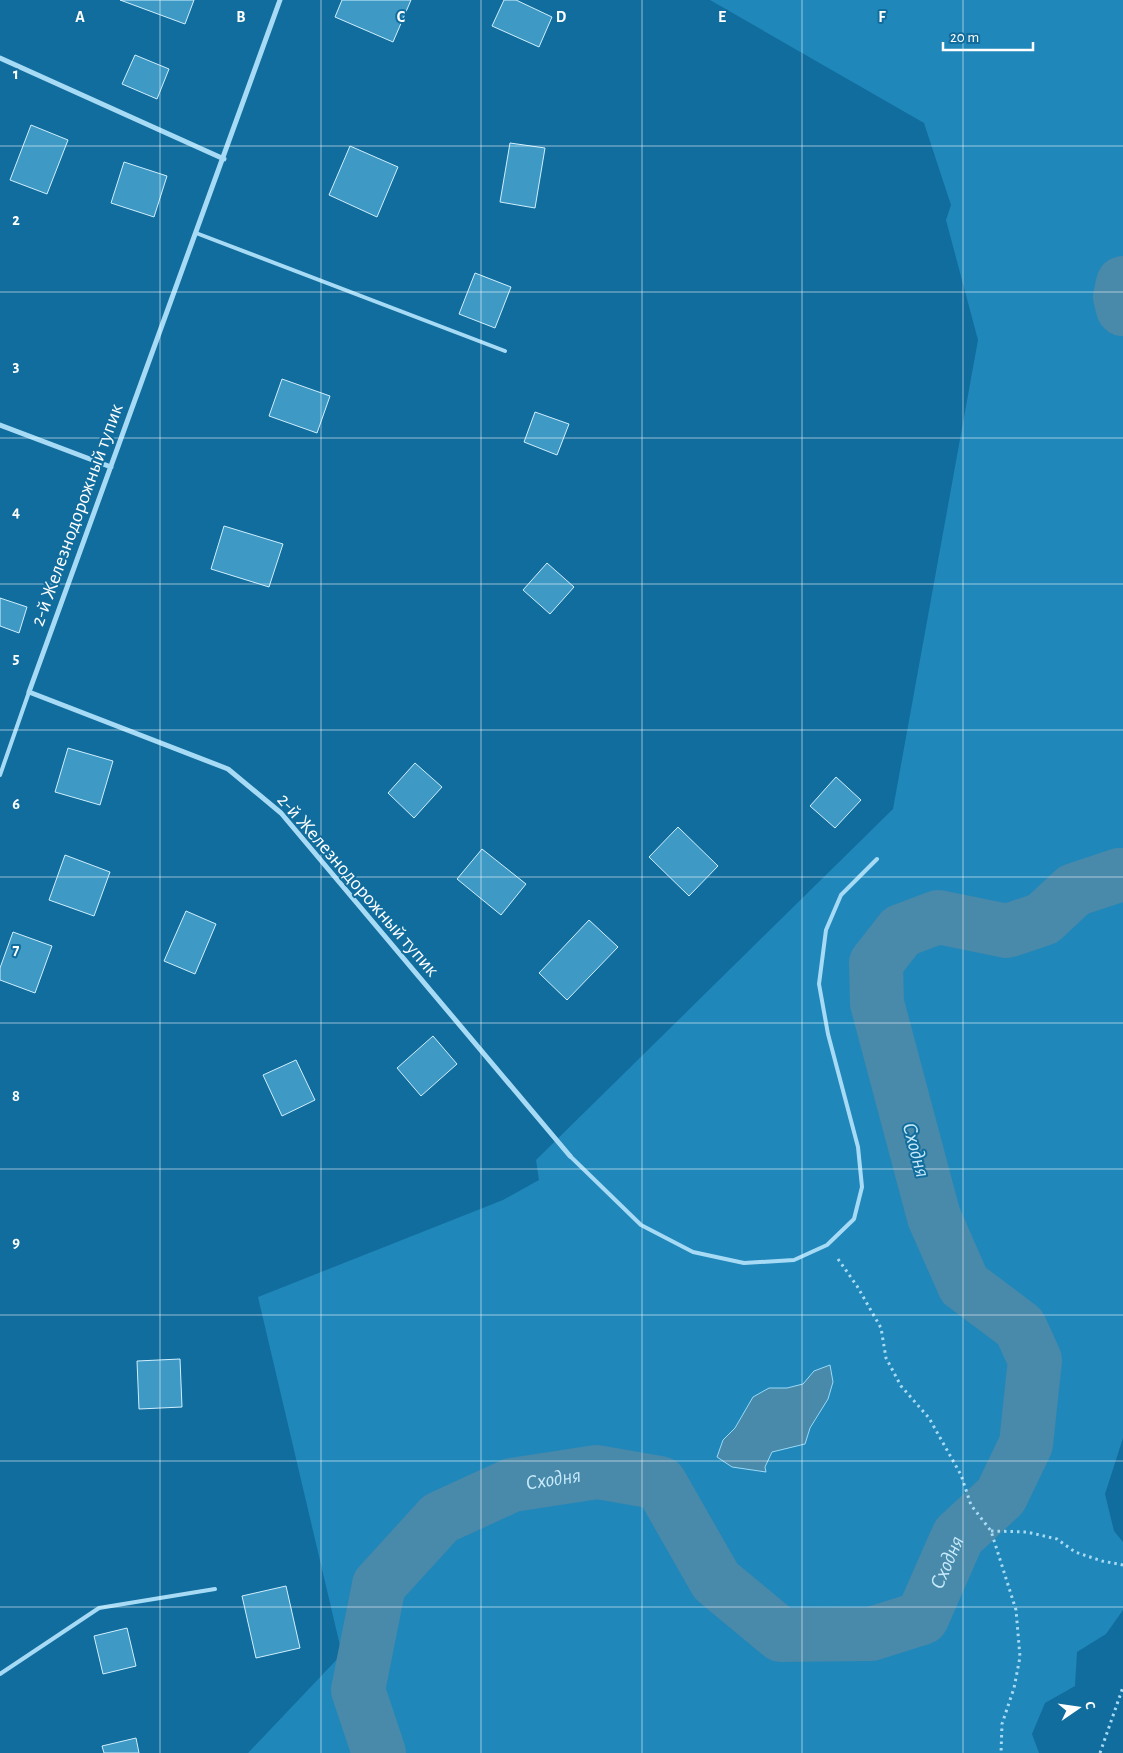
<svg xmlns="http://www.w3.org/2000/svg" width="1123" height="1753" font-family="'Alegreya Sans',sans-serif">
<rect width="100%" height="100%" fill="#116d9d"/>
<!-- green -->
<path fill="#2087ba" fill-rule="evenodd" d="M710 0H1123V1438L1105 1494 1114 1531 1123 1542V1610L1106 1634 1077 1652 1075 1686 1045 1703 1032 1734 1039 1753H248L342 1654 258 1297 503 1200 539 1180 536 1160 893 809 978 340 946 220 951 205 924 123ZM814 1371 820 1413 810 1428 805 1443 772 1452 765 1467V1472L732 1467 723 1440 735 1428 753 1397 769 1388H787L803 1384Z"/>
<!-- water -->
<path fill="#4989aa" stroke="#99daf8" d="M830 1365 833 1382 828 1399 810 1428 805 1444 772 1452 765 1467 766 1472 732 1467 717 1457 723 1440 735 1428 753 1397 769 1388H787L803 1384 814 1371Z"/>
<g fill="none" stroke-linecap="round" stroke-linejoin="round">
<!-- river -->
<g stroke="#4989aa" stroke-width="54">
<path d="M1123 283 1120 297 1123 309"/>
<path id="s1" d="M379 1753 358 1690 379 1585 440 1518 512 1485 597 1472 660 1483 716 1581 781 1635 871 1634 922 1618 958 1536 1001 1496 1026 1444 1035 1360 1020 1327 964 1285 934 1217 877 1003 876 963 901 931 938 917 1007 931 1043 919 1074 890 1119 875H1123"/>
</g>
</g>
<!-- building -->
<path fill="#3e99c5" stroke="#d0effe" d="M120 0H194L185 24Z
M342 0H411L393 42 335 17Z
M504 0H516L552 17 539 47 492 26Z
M135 55 169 69 157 99 122 84Z
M31 125 68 140 47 194 10 180Z
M510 143 545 148 535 208 500 202Z
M350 146 398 167 377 217 329 195Z
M124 162 167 176 154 217 111 203Z
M475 273 511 287 495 328 459 314Z
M282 379 330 396 317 433 269 416Z
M535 412 569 424 557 455 524 442Z
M224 526 283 544 269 587 211 569Z
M547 563 574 587 550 614 523 590Z
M0 598 27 607 19 633 0 626Z
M68 748 113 761 100 805 55 792Z
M415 763 442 787 414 818 388 793Z
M836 777 861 800 835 828 810 806Z
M678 827 718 866 689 896 649 857Z
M482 849 526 884 501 915 457 879Z
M65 855 110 872 94 916 49 900Z
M186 911 216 924 195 974 164 961Z
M589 920 618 947 567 1000 539 973Z
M13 932 52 946 35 993 0 980V968Z
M433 1036 457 1064 421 1096 397 1068Z
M296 1060 315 1100 282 1116 263 1075Z
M180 1359 182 1407 139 1409 137 1361Z
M286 1586 300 1648 256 1658 242 1596Z
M127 1628 136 1666 103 1674 94 1636Z
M136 1738 139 1753H104L102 1746Z"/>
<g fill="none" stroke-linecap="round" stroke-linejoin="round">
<!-- path -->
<path stroke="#a7dbf5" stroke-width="3" stroke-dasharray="2.5 4" stroke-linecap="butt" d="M838 1259 857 1286 881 1328 886 1358 901 1386 929 1418 961 1475 971 1505 991 1531 1016 1610 1020 1657 1014 1688 1002 1724 1001 1753
M991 1531 1027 1532 1057 1539 1075 1552 1102 1561 1123 1565
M1100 1753 1123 1687"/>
<!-- lane -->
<path stroke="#a7dbf5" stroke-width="4" d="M196 233 505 351
M0 775 29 692
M570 1156 641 1225 693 1252 744 1263 794 1260 827 1245 854 1219 862 1187 858 1147 828 1034 819 984 826 930 841 895 877 859
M0 1674 99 1608 215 1589"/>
<!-- street -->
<path stroke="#a7dbf5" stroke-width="5" d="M280 0 29 692 228 769 281 813 570 1156
M0 58 224 159
M0 425 111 467"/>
</g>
<!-- grid -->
<path fill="none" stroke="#fff" stroke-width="1" stroke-opacity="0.55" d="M160 0V1753M321 0V1753M481 0V1753M642 0V1753M802 0V1753M963 0V1753M0 146H1123M0 292H1123M0 438H1123M0 584H1123M0 730H1123M0 877H1123M0 1023H1123M0 1169H1123M0 1315H1123M0 1461H1123M0 1607H1123"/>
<g text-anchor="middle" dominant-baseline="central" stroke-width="4" stroke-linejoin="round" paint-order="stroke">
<!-- street labels -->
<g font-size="20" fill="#fff" stroke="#116d9d">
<text transform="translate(77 515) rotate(-70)">2-й Железнодорожный тупик</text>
<text transform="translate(358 885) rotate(49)">2-й Железнодорожный тупик</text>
</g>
<!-- water labels -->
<g font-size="21" font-style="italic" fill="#c7ebfc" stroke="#116d9d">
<text transform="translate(916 1150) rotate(75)">Сходня</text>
<text stroke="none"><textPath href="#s1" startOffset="385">Сходня</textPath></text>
<text stroke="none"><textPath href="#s1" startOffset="895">Сходня</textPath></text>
</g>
</g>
<g font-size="16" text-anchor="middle" font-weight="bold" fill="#fff" stroke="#116d9d" stroke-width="4" stroke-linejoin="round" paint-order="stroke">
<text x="80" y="22">A</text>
<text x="241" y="22">B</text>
<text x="401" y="22">C</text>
<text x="561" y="22">D</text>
<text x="722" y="22">E</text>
<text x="882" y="22">F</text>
<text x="16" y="79">1</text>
<text x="16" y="225">2</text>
<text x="16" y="371">3</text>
<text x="16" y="517">4</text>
<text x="16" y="663">5</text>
<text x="16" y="809">6</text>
<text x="16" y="955">7</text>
<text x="16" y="1101">8</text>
<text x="16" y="1247">9</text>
</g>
<!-- north arrow -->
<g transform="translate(1078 1708) rotate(77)" stroke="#116d9d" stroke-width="4" paint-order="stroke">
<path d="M0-4L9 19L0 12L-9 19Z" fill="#ffffff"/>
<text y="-8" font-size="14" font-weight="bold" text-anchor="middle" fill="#ffffff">С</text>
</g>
<!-- scale -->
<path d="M943 42v8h90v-8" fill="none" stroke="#ffffff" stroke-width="2.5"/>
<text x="950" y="42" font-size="15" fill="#ffffff" stroke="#116d9d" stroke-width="4" paint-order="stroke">20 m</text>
</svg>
